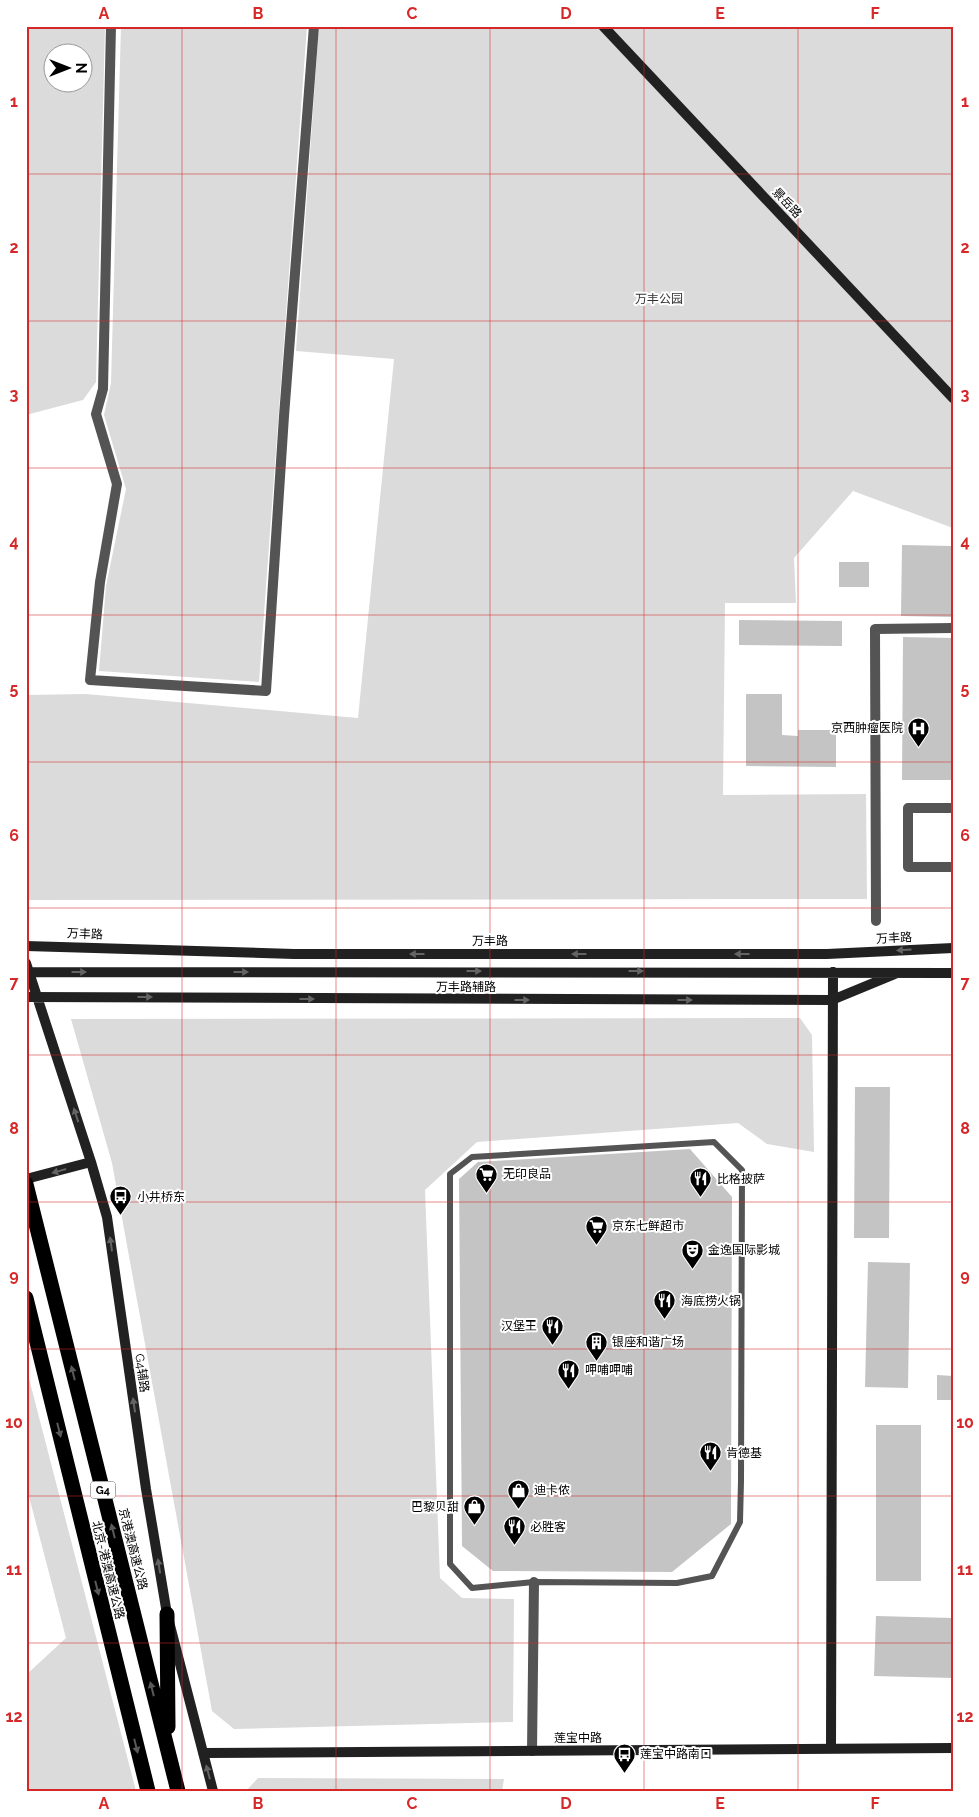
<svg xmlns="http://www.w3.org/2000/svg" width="979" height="1817" font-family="Raleway,'Noto Sans SC',sans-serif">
<rect width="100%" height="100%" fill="#fff"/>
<!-- green -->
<path fill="#dbdbdb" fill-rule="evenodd" d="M26 26H105L96 382 83 400 26 415ZM82 52V82H52V52Z
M121 26H307L259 682 99 671 106 586 126 489 104 415 111 383Z
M319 26H953V528L853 491 794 558 796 603H725L723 795 866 794 867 899 26 900V695L86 694 358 718 394 359 296 351Z
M800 1018 812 1035 814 1152 767 1144 738 1123 477 1142 425 1190 440 1578 462 1598 514 1599 513 1722 234 1729 212 1711 112 1163 71 1019Z
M26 1367 136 1791H26V1675L66 1638 26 1485Z
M258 1778 504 1779 502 1791H246Z"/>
<!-- building -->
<path fill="#c4c4c4" d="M902 545 953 546V617L901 616Z
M839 562H869V587H839Z
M739 620 842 621V646L739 645Z
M903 637 953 638V780H902Z
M746 694H782V735L798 736V730H836V767L746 766Z
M855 1087H890L889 1238H854Z
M690 1149 732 1197 731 1524 672 1572 493 1571 462 1546 459 1179 478 1162Z
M868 1262 910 1263 908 1388 865 1387Z
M937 1375 953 1376V1400H937Z
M876 1425H921V1581H876Z
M876 1616 953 1618V1678L874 1676Z"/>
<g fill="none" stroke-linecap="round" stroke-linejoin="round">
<!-- lane -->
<path stroke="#545454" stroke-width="6" d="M714 1142 742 1170 741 1481 740 1522 712 1576 677 1583 534 1582 472 1588 450 1564V1174L472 1157Z"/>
<!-- street -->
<path stroke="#545454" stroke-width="10" d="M111 26 103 389 96 414 117 484 100 582 90 680 266 691 284 416 314 26
M953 808H908V867H953
M876 921 875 629 953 628
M532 1751 534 1582"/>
<!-- secondary -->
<path stroke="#212121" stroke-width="10" d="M603 26 953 398
M26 946 294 954H827L953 948
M26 963 91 1162 107 1217 146 1489 167 1614 213 1791
M26 972 953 973
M26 997 832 1000 895 974
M26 1179 91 1162
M831 1748 833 972
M203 1753 953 1748"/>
<!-- highway -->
<path stroke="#000" stroke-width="15" d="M26 1184 178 1791
M26 1298 148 1791
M167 1614 168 1727"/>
</g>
<!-- one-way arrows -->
<defs><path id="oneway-solid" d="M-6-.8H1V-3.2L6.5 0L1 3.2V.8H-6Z" transform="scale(1.25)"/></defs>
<g fill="#646464">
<use href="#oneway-solid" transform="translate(904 950) rotate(177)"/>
<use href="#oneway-solid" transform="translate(417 954) rotate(180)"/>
<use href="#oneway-solid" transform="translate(579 954) rotate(-180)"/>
<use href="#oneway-solid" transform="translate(742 954) rotate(-180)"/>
<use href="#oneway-solid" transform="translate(474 971)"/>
<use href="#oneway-solid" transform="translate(636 971)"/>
<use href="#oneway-solid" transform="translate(79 972)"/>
<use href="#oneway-solid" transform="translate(241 972)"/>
<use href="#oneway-solid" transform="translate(145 997)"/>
<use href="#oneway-solid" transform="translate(307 999)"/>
<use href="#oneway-solid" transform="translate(522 1000)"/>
<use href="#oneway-solid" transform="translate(685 1000)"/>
<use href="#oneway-solid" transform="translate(76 1115) rotate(-108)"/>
<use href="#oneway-solid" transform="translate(59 1171) rotate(164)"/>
<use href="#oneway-solid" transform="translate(111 1244) rotate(-98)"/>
<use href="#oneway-solid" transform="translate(134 1405) rotate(-98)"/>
<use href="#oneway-solid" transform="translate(159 1566) rotate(-99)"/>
<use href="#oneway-solid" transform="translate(208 1772) rotate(-105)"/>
</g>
<g fill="#595959">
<use href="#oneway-solid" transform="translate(73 1373) rotate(-104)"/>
<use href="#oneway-solid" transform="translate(59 1430) rotate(76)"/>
<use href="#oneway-solid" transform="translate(113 1531) rotate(-104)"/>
<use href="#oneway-solid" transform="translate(97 1588) rotate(76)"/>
<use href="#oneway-solid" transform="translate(152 1689) rotate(-104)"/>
<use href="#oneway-solid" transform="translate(136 1746) rotate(76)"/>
</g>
<!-- grid -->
<path fill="none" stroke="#d62828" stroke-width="1" stroke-opacity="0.55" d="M182 26V1791M336 26V1791M490 26V1791M644 26V1791M798 26V1791M26 174H953M26 321H953M26 468H953M26 615H953M26 762H953M26 908H953M26 1055H953M26 1202H953M26 1349H953M26 1496H953M26 1643H953"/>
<!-- icons -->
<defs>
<symbol id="hospital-pin" viewBox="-11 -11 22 30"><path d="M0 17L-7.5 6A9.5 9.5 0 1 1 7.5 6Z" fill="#000" stroke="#fff"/><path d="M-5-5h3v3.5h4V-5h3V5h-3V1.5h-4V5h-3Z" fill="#fff"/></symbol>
<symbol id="supermarket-pin" viewBox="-11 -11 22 30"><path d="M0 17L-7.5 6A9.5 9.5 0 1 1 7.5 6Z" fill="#000" stroke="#fff"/><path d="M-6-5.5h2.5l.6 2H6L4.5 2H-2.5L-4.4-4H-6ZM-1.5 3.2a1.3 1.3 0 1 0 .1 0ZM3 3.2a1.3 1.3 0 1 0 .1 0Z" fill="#fff"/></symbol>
<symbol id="restaurant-pin" viewBox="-11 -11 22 30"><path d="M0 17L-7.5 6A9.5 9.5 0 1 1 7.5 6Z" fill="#000" stroke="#fff"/><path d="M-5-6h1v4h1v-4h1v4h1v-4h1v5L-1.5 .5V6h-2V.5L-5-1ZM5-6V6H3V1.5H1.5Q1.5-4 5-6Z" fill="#fff"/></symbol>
<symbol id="bus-pin" viewBox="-11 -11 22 30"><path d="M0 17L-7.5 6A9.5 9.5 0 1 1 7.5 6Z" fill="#000" stroke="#fff"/><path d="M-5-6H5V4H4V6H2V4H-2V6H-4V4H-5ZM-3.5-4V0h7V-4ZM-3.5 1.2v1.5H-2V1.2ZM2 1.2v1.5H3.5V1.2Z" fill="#fff"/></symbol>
<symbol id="theatre-pin" viewBox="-11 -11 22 30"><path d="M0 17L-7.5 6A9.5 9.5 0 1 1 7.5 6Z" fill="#000" stroke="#fff"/><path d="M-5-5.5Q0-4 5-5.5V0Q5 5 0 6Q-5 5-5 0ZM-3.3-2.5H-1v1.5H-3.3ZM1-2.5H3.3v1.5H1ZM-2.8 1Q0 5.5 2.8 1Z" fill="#fff"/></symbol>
<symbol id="building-pin" viewBox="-11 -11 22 30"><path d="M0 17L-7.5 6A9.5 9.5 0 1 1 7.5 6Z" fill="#000" stroke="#fff"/><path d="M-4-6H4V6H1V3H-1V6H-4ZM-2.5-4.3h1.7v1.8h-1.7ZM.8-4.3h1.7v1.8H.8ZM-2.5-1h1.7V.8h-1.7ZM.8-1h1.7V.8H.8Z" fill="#fff"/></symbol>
<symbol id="shop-pin" viewBox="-11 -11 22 30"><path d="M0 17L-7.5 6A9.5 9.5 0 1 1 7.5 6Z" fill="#000" stroke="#fff"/><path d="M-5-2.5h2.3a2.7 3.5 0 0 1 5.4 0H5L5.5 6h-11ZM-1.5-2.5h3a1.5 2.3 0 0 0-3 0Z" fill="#fff"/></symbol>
</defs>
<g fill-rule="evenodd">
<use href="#hospital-pin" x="906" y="716" width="25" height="34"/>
<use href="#supermarket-pin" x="474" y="1162" width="25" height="34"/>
<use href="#restaurant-pin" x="688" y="1166" width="25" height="34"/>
<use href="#bus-pin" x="108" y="1184" width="25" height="34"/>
<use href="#supermarket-pin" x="584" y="1214" width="25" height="34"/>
<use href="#theatre-pin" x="680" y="1238" width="25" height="34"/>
<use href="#restaurant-pin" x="652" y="1288" width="25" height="34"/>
<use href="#restaurant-pin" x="540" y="1314" width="25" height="34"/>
<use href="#building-pin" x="584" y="1330" width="25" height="34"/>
<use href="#restaurant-pin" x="556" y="1358" width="25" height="34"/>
<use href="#restaurant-pin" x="698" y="1440" width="25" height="34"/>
<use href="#shop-pin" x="506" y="1478" width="25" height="34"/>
<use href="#shop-pin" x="462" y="1494" width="25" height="34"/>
<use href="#restaurant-pin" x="502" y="1514" width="25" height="34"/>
<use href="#bus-pin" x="612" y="1742" width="25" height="34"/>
</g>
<g text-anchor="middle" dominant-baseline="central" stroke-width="4" stroke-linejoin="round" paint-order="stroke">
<!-- shield labels -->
<rect fill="#fff" stroke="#4c4c4c" stroke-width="1" x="90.5" y="1481.5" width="25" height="17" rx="4"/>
<g font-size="11" font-weight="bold" fill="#000">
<text x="103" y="1490">G4</text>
</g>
<!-- street labels -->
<g font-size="12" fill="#000" stroke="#fff">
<text transform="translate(787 203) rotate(47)">景岳路</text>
<text transform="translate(85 934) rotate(2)">万丰路</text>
<text transform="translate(894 938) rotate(-3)">万丰路</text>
<text x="490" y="941">万丰路</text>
<text x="466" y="987">万丰路辅路</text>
<text transform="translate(142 1373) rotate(82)">G4辅路</text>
<text transform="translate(133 1549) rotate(76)">京港澳高速公路</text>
<text transform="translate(108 1570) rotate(76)">北京-港澳高速公路</text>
<text x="578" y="1738">莲宝中路</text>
</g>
<!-- park labels -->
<g font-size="12" fill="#323232" stroke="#fff">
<text x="659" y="299">万丰公园</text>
</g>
<!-- poi labels -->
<g font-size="12" fill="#000" stroke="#fff" text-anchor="start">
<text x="903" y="728" text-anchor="end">京西肿瘤医院</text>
<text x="503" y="1174">无印良品</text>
<text x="717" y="1179">比格披萨</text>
<text x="137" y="1197">小井桥东</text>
<text x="612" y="1226">京东七鲜超市</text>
<text x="708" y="1250">金逸国际影城</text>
<text x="681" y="1301">海底捞火锅</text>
<text x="537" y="1326" text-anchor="end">汉堡王</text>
<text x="612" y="1342">银座和谐广场</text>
<text x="585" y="1370">呷哺呷哺</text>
<text x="726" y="1453">肯德基</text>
<text x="534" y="1490">迪卡侬</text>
<text x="459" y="1507" text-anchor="end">巴黎贝甜</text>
<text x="530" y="1527">必胜客</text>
<text x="640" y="1754">莲宝中路南口</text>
</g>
</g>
<!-- border -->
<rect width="979" height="1817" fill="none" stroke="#ffffff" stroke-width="55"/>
<!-- north arrow -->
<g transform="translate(68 68) rotate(90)"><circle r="24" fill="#ffffff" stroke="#999999"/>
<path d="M0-4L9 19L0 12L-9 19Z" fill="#000000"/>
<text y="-8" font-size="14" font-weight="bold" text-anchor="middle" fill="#000000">N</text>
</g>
<rect x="28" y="28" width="924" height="1762" fill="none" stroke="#d62828" stroke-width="2"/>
<g font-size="16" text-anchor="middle" font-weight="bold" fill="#d62828">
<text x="104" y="19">A</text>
<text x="258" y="19">B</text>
<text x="412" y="19">C</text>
<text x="566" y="19">D</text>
<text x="720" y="19">E</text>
<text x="875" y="19">F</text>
<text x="14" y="107">1</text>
<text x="965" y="107">1</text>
<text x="14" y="253">2</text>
<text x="965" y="253">2</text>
<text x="14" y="400">3</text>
<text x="965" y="400">3</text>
<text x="14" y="547">4</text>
<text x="965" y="547">4</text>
<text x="14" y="694">5</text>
<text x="965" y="694">5</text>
<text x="14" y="841">6</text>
<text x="965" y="841">6</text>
<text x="14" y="988">7</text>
<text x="965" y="988">7</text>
<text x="14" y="1134">8</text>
<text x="965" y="1134">8</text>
<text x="14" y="1281">9</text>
<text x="965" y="1281">9</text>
<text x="14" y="1428">10</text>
<text x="965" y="1428">10</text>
<text x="14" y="1575">11</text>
<text x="965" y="1575">11</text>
<text x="14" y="1722">12</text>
<text x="965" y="1722">12</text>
<text x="104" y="1809">A</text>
<text x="258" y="1809">B</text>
<text x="412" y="1809">C</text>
<text x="566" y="1809">D</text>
<text x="720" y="1809">E</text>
<text x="875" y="1809">F</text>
</g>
</svg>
